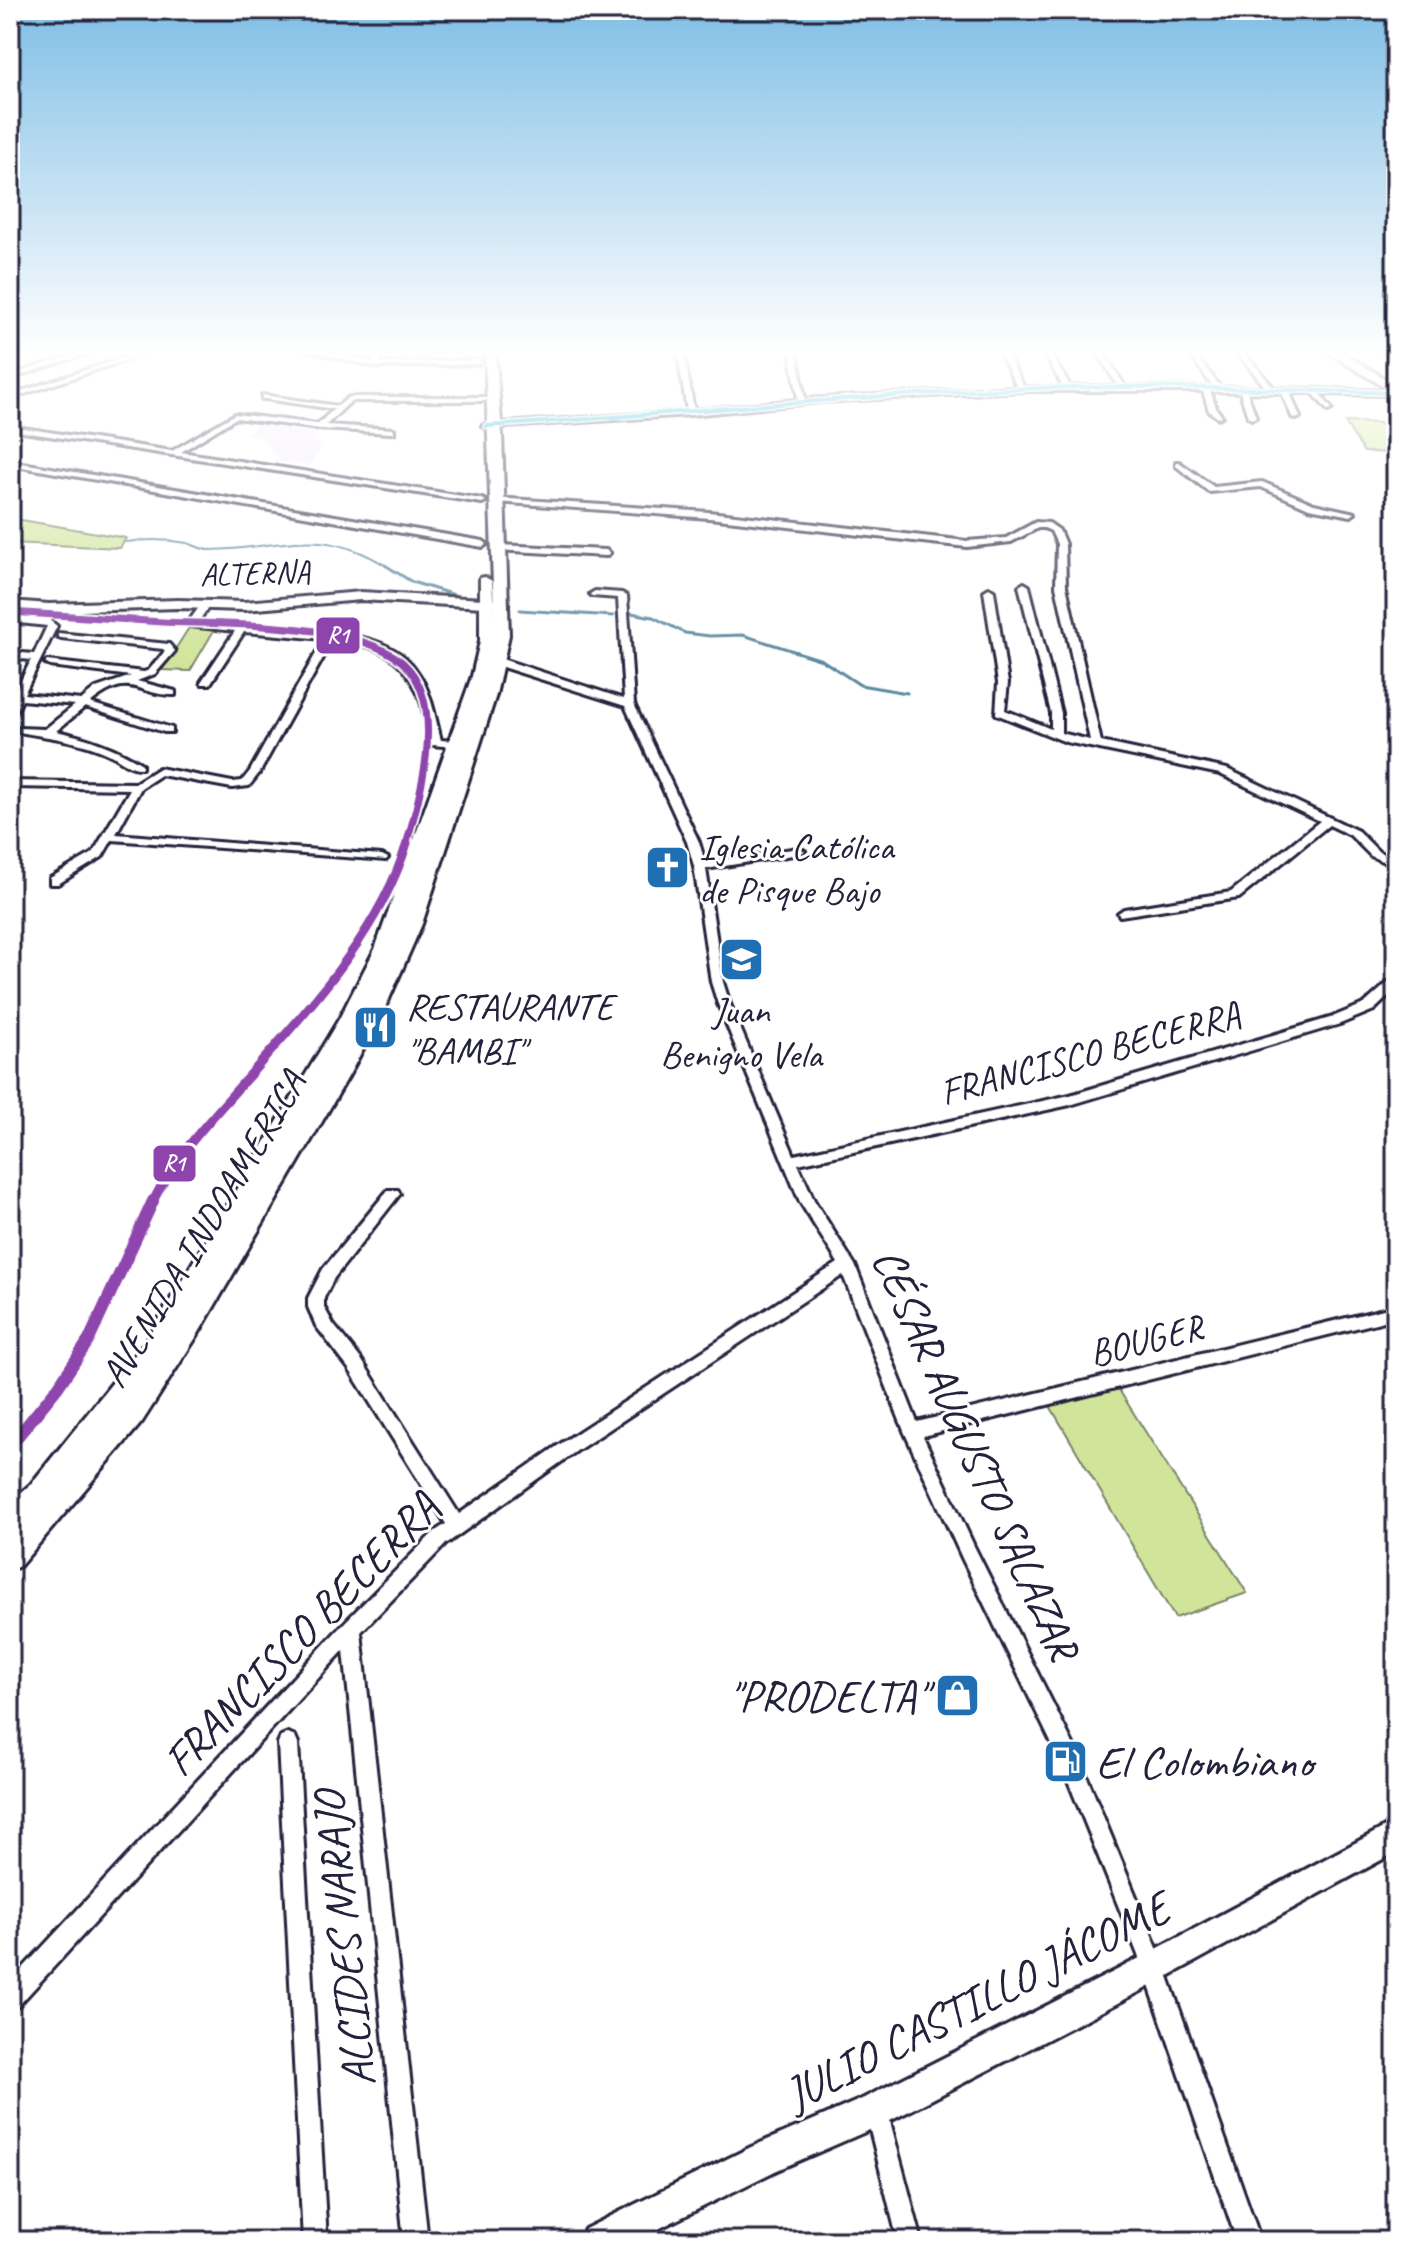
<svg xmlns="http://www.w3.org/2000/svg" width="1406" height="2251" font-family="Caveat,sans-serif">
<rect width="100%" height="100%" fill="#fff"/>
<filter id="ink" filterUnits="userSpaceOnUse"><feTurbulence type="fractalNoise" baseFrequency=".0125" numOctaves="2"/><feDisplacementMap in="SourceGraphic" scale="16" xChannelSelector="R" yChannelSelector="G"/><feConvolveMatrix kernelMatrix="1 2 1 2 8 2 1 2 1" color-interpolation-filters="sRGB"/></filter>
<g filter="url(#ink)">
<!-- built -->
<path fill="#f5ecfa" d="M263 421 321 429 312 442 324 444 309 465 274 461 279 458 257 435H244Z"/>
<!-- green -->
<path fill="#d1e59a" stroke="#7a846a" stroke-width="2" d="M1345 422 1380 423 1396 447V453L1364 452Z
M10 518 126 538 120 548 10 543Z
M190 626 216 627 190 671 162 670Z
M1109 1374 1247 1593 1175 1618 1043 1394Z"/>
<g fill="none" stroke-linecap="round" stroke-linejoin="round">
<!-- stream-far1 -->
<path stroke="#5b889e" stroke-width="2" d="M126 542C147 539 165 539 187 543 195 545 202 550 210 550 283 549 318 523 388 567"/>
<!-- stream -->
<path stroke="#5b889e" stroke-width="3" d="M385 565 412 582 461 597
M520 610 613 616
M631 613 653 617 685 633 710 636 743 635 822 660 860 685 907 693"/>
<defs>
<path id="street" d="M91 349H101L10 379V375Z
M149 349H159L10 399V395Z
M301 349H313L373 362 376 352 379 350 472 349 469 351 382 354 380 363 478 360 482 362 478 364 376 367Z
M677 349H683L694 410 798 400 790 349H796L805 399 1017 387 998 349H1004L1024 387H1063L1042 349H1048L1070 386H1118L1095 349H1101L1125 386 1213 387 1186 349H1192L1220 387 1266 388 1234 349H1241L1274 388 1396 391V395L1320 394 1332 409 1328 411 1313 393H1290L1300 417 1296 419 1292 417 1282 393 1247 392 1256 417 1252 419 1248 417 1240 392 1210 391 1217 410 1222 416 1218 418 1209 411 1203 391H1022L820 402 691 415 486 428 482 426 486 424 687 411Z
M1377 349H1385L1396 354V359Z
M262 395 338 406 349 397H484L488 399 484 401H351L326 425 394 429V433H391L320 429 236 418 181 452 482 499 486 501 482 503 10 430V426L172 451 235 414 318 424 334 409 265 399H262Z
M10 461 483 541 487 544 483 547 10 465Z
M1179 462 1214 487 1262 482 1314 504 1355 513 1351 516 1309 508 1261 487 1209 492 1176 466V462Z
M494 498 709 512 967 541 1006 538 1036 522 1049 523 1059 530 1065 544 1066 586 1101 742 1227 769 1358 831 1379 852 1396 859V867L1371 856 1350 835 1329 825 1239 898 1120 916 1118 913 1124 909 1231 892 1320 821 1220 774 1066 742 996 714 998 683 984 591 989 588 994 591 1008 683 1005 710 1051 729V713L1019 586 1024 583 1029 586 1061 713V733L1090 740 1056 586 1057 544 1051 531 1044 528H1038L1011 542 967 547 709 518 497 502 493 500Z
M499 545 606 550 610 553 606 556 496 550V546Z
M595 591 622 593 627 596 634 704 699 842 705 862 799 848 805 851 799 854 706 869 723 982 730 1004 794 1155 1070 1095 1330 1018 1364 1004 1392 979 1396 978V989L1374 1010 1340 1024 1070 1105 798 1164 814 1200 855 1265 917 1422 1396 1306V1318L923 1436 974 1546 1076 1750 1164 1965 1261 2241H1237L1142 1965 1061 1763 962 1558 904 1431 843 1275 578 1450 446 1544 361 1632 428 2241H404L344 1650 18 2006 10 2009V1982L344 1623 434 1532 446 1524 349 1369 316 1326 308 1307V1298L323 1269 388 1190H398L400 1194 334 1278 324 1298V1307L333 1324 361 1359 459 1514 566 1440 838 1263 800 1202 718 1004 711 982 694 866 687 842 625 706 480 660 485 657 502 659 624 699 618 598 592 596 590 594Z
M205 602 210 605 198 622C227 624 256 627 285 630 327 633 389 631 416 670 431 690 435 717 441 740L455 741 460 744 455 747 432 745C427 732 425 716 421 702 407 657 376 644 333 640L260 772 249 786 232 788 161 775 141 788 116 834 382 855 388 858 386 860 112 840 102 857 58 884H50V878L93 853 130 789 10 787V781L135 783 159 768 232 782 242 781 250 771 324 639 244 632 210 684H202L201 682 235 631 189 626 187 624 202 603Z
M10 616 48 619 57 626 24 694 81 700 96 688 131 676 50 666 45 663 47 661 144 672 149 670 165 651 163 649 61 638 58 637V633L169 644 175 651 155 674 137 681 175 691V695C135 696 132 669 90 703L172 728V732H164L85 707 56 731C86 737 115 747 142 764V768C131 769 122 761 113 756 83 741 52 738 19 732V728L45 729 75 705 22 700 15 714 10 717 12 699H10V693H15L31 660 10 658V652L34 654 47 626 10 622Z
M288 1733 295 1736 298 1743 327 2241H303L278 1743 281 1736Z
M876 2099 884 2102 887 2110 922 2241H898L865 2110 868 2102Z"/>
<path id="secondary" d="M361 592 501 600 508 604 501 608 361 600 244 610 178 608 49 612 10 609V601L49 604 178 600 244 602Z
M1396 1821V1852L1141 1991 888 2122 775 2171 634 2241H580L585 2229 751 2147 864 2098 1119 1969Z"/>
<path id="primary" d="M485 349H495L502 434 509 635 496 695 422 924 386 1006 348 1077 197 1336 142 1422 20 1566 10 1570V1536L16 1529 10 1532V1502L31 1484 145 1342 339 1019 375 949 472 676 480 641V578L485 577 492 581 494 615Z"/>
<path id="highway" d="M1322 349H1336L1396 385V394Z"/>
</defs>
<!-- street casing -->
<use href="#street" stroke="#22223b" stroke-width="6"/>
<!-- secondary casing -->
<use href="#secondary" stroke="#22223b" stroke-width="6"/>
<!-- primary casing -->
<use href="#primary" stroke="#22223b" stroke-width="6"/>
<!-- highway casing -->
<use href="#highway" stroke="#22223b" stroke-width="6"/>
<!-- street -->
<use href="#street" fill="#fff" fill-rule="evenodd"/>
<!-- secondary -->
<use href="#secondary" fill="#fff" fill-rule="evenodd"/>
<!-- primary -->
<use href="#primary" fill="#fff" fill-rule="evenodd"/>
<!-- highway -->
<use href="#highway" fill="#fff" fill-rule="evenodd"/>
<defs>
<path id="bus-1" d="M486 426C664 415 841 396 1019 389 1145 384 1271 390 1396 393"/>
</defs>
<!-- bus-1 casing -->
<use href="#bus-1" stroke="#fff" stroke-width="7"/>
<!-- bus-1 -->
<use href="#bus-1" stroke="#00a9ce" stroke-width="4"/>
<defs>
<path id="rail-1-far2" d="M10 612C61 615 111 619 162 622 222 625 368 620 409 669 445 712 420 797 406 845"/>
<path id="rail-1-far1" d="M152 1203C175 1157 207 1123 241 1085 303 1014 379 936 407 843"/>
<path id="rail-1" d="M10 1446 58 1387 89 1340 153 1201"/>
</defs>
<!-- rail-1-far2 casing -->
<use href="#rail-1-far2" stroke="#fff" stroke-width="11"/>
<!-- rail-1-far1 casing -->
<use href="#rail-1-far1" stroke="#fff" stroke-width="15"/>
<!-- rail-1 casing -->
<use href="#rail-1" stroke="#fff" stroke-width="18"/>
<!-- rail-1-far2 -->
<use href="#rail-1-far2" stroke="#8e44ad" stroke-width="7"/>
<!-- rail-1-far1 -->
<use href="#rail-1-far1" stroke="#8e44ad" stroke-width="9"/>
<!-- rail-1 -->
<use href="#rail-1" stroke="#8e44ad" stroke-width="12"/>
</g>
</g>
<!-- sky -->
<linearGradient id="sky" x2="0" y2="1"><stop stop-color="#7fbee5"/><stop offset="0.53" stop-color="#fff"/><stop offset="1" stop-color="#fff" stop-opacity="0"/></linearGradient>
<rect width="1406" height="664" fill="url(#sky)"/>
<!-- icons -->
<defs>
<symbol id="church-square" viewBox="-11 -11 22 22"><rect x="-9" y="-9" width="18" height="18" rx="4" fill="#1f6fb2" stroke="#fff"/><path d="M-1.2-6h2.4v3.5h3.3v2.4h-3.3V6h-2.4V-.1h-3.3v-2.4h3.3Z" fill="#fff"/></symbol>
<symbol id="school-square" viewBox="-11 -11 22 22"><rect x="-9" y="-9" width="18" height="18" rx="4" fill="#1f6fb2" stroke="#fff"/><path d="M0-5L7-2L0 1L-7-2ZM-4 1L0 2.5L4 1V4Q0 6-4 4Z" fill="#fff"/></symbol>
<symbol id="restaurant-square" viewBox="-11 -11 22 22"><rect x="-9" y="-9" width="18" height="18" rx="4" fill="#1f6fb2" stroke="#fff"/><path d="M-5-6h1v4h1v-4h1v4h1v-4h1v5L-1.5 .5V6h-2V.5L-5-1ZM5-6V6H3V1.5H1.5Q1.5-4 5-6Z" fill="#fff"/></symbol>
<symbol id="shop-square" viewBox="-11 -11 22 22"><rect x="-9" y="-9" width="18" height="18" rx="4" fill="#1f6fb2" stroke="#fff"/><path d="M-5-2.5h2.3a2.7 3.5 0 0 1 5.4 0H5L5.5 6h-11ZM-1.5-2.5h3a1.5 2.3 0 0 0-3 0Z" fill="#fff"/></symbol>
<symbol id="fuel-square" viewBox="-11 -11 22 22"><rect x="-9" y="-9" width="18" height="18" rx="4" fill="#1f6fb2" stroke="#fff"/><path d="M-5.5-6h7V0h2V4h1.3V-2.5L3-4.5l.8-.8L6-3V5H2.5V1h-1V6h-7ZM-4.2-4.7v3.2H.2V-4.7Z" fill="#fff"/></symbol>
</defs>
<g fill-rule="evenodd">
<use href="#church-square" x="642" y="842" width="51" height="51"/>
<use href="#school-square" x="716" y="934" width="51" height="51"/>
<use href="#restaurant-square" x="350" y="1002" width="51" height="51"/>
<use href="#shop-square" x="932" y="1670" width="51" height="51"/>
<use href="#fuel-square" x="1040" y="1736" width="51" height="51"/>
</g>
<g text-anchor="middle" dominant-baseline="central" stroke-width="6" stroke-linejoin="round" paint-order="stroke">
<!-- far-street labels -->
<g font-size="32" fill="#22223b" stroke="#fff">
<text transform="translate(255 573) rotate(-2)">ALTERNA</text>
</g>
<!-- poi labels -->
<g font-size="38" fill="#22223b" stroke="#fff" text-anchor="start">
<text x="699" y="846">Iglesia Católica<tspan x="699" dy="44">de Pisque Bajo</tspan></text>
<text x="406" y="1006">RESTAURANTE<tspan x="406" dy="44">"BAMBI"</tspan></text>
<text x="741" y="1010" text-anchor="middle">Juan<tspan x="741" dy="44">Benigno Vela</tspan></text>
</g>
<!-- street labels -->
<g font-size="38" fill="#22223b" stroke="#fff">
<text transform="translate(1090 1053) rotate(-15)">FRANCISCO BECERRA</text>
<text transform="translate(203 1229) rotate(-59)">AVENIDA INDOAMERICA</text>
<text transform="translate(1146 1340) rotate(-14)">BOUGER</text>
</g>
<!-- near-street labels -->
<g font-size="46" fill="#22223b" stroke="#fff">
<text transform="translate(976 1454) rotate(66)">CÉSAR AUGUSTO SALAZAR</text>
<text transform="translate(301 1634) rotate(-46)">FRANCISCO BECERRA</text>
<text transform="translate(344 1939) rotate(-96)">ALCIDES NARAJO</text>
<text transform="translate(977 2001) rotate(-27)">JULIO CASTILLO JÁCOME</text>
</g>
<!-- near-poi labels -->
<g font-size="46" fill="#22223b" stroke="#fff" text-anchor="end">
<text x="927" y="1696">"PRODELTA"</text>
<text x="1096" y="1762" text-anchor="start">El Colombiano</text>
</g>
</g>
<g stroke="#fff" stroke-width="3">
<rect x="315" y="616" width="46" height="39" rx="8" fill="#8e44ad"/>
<rect x="152" y="1144" width="45" height="39" rx="8" fill="#8e44ad"/>
</g>
<g font-size="22" text-anchor="middle" font-weight="bold" fill="#fff">
<text x="338" y="643">R1</text>
<text x="174" y="1171">R1</text>
</g>
<!-- margin -->
<rect width="1406" height="2251" fill="none" stroke="#fff" stroke-width="40"/>
<rect x="20" y="20" width="1366" height="2211" fill="none" stroke="#22223b" stroke-width="3" filter="url(#ink)"/>
</svg>
